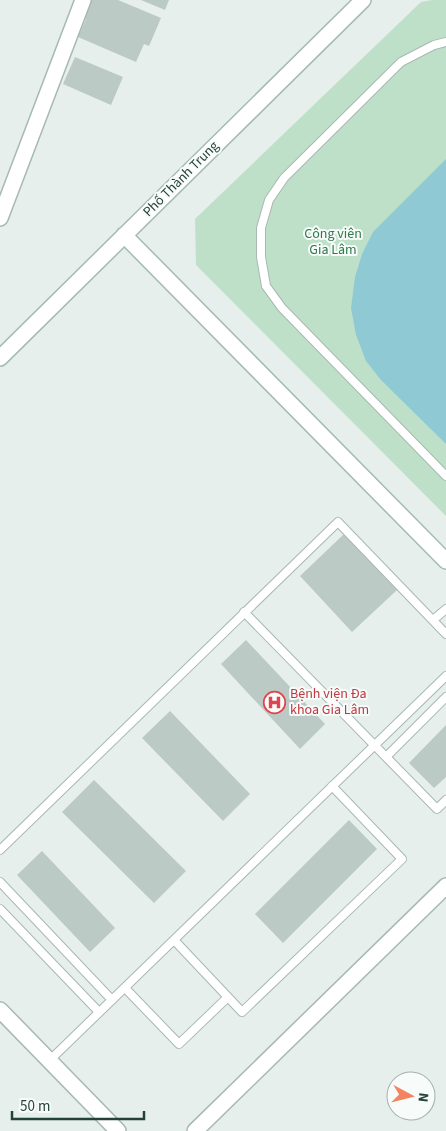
<svg xmlns="http://www.w3.org/2000/svg" width="446" height="1131" font-family="'Source Sans 3',sans-serif">
<rect width="100%" height="100%" fill="#e6efeb"/>
<!-- green -->
<path fill="#bfe0c8" d="M432 0H446V516L196 265 195 219 421 2Z"/>
<!-- water -->
<path fill="#8ec9d4" d="M446 159V444L381 380 366 361 356 335 351 308 355 277 362 254 373 232Z"/>
<!-- building -->
<path fill="#bbcac4" d="M89 0H118L161 18 149 46 144 44 136 62 78 37 86 19 81 18Z
M141 0H169L165 10Z
M75 57 123 77 111 105 63 84Z
M344 534 397 590 352 632 300 576Z
M246 640 325 724 300 749 221 664Z
M170 711 250 794 223 821 142 738Z
M446 725V777L434 788 409 763Z
M94 780 186 871 154 903 62 812Z
M349 820 377 849 283 943 255 914Z
M42 851 115 928 90 952 17 875Z"/>
<g fill="none" stroke-linecap="round" stroke-linejoin="round">
<defs>
<path id="lane" d="M446 42 434 45 401 62 284 178 269 200 261 228V257L266 286 282 308 446 476
M244 612 437 809 446 800
M433 620 446 609
M386 757 446 697
M0 850 338 522 446 634
M0 882 112 1000
M0 909 99 1012
M174 940 242 1012 402 859 332 786
M125 988 179 1044 228 997
M49 1061 446 676"/>
<path id="street" d="M0 218 83 0
M0 1010 118 1131
M195 1131 446 886"/>
<path id="secondary" d="M124 235 446 561
M0 358 363 0"/>
</defs>
<!-- lane casing -->
<use href="#lane" stroke="#a8b8b2" stroke-width="10"/>
<!-- street casing -->
<use href="#street" stroke="#a8b8b2" stroke-width="18"/>
<!-- secondary casing -->
<use href="#secondary" stroke="#a4bbb3" stroke-width="18"/>
<!-- lane -->
<use href="#lane" stroke="#fff" stroke-width="8"/>
<!-- street -->
<use href="#street" stroke="#fff" stroke-width="15"/>
<!-- secondary -->
<use href="#secondary" stroke="#fff" stroke-width="15"/>
</g>
<!-- icons -->
<defs>
<symbol id="hospital-ring" viewBox="-11 -11 22 22"><circle r="9.5" fill="#f7fbf9" stroke="#e0444e" stroke-width="1.5"/><path d="M-5-5h3v3.5h4V-5h3V5h-3V1.5h-4V5h-3Z" fill="#e0444e"/></symbol>
</defs>
<g fill-rule="evenodd">
<use href="#hospital-ring" x="262" y="690" width="25" height="25"/>
</g>
<g text-anchor="middle" dominant-baseline="central" stroke-width="4" stroke-linejoin="round" paint-order="stroke">
<!-- street labels -->
<g font-size="14" fill="#24423a" stroke="#f7fbf9">
<text transform="translate(181 179) rotate(-45)">Phố Thành Trung</text>
</g>
<!-- park labels -->
<g font-size="14" fill="#2d7a4b" stroke="#f7fbf9">
<text x="333" y="234">Công viên<tspan x="333" dy="16">Gia Lâm</tspan></text>
</g>
<!-- health labels -->
<g font-size="14" fill="#be3a42" stroke="#f7fbf9" text-anchor="start">
<text x="290" y="694">Bệnh viện Đa<tspan x="290" dy="16">khoa Gia Lâm</tspan></text>
</g>
</g>
<!-- north arrow -->
<g transform="translate(411 1096) rotate(97)"><circle r="24" fill="#f7fbf9" stroke="#a3b1ad"/>
<path d="M0-4L9 19L0 12L-9 19Z" fill="#f4845f"/>
<text y="-8" font-size="14" font-weight="bold" text-anchor="middle" fill="#24423a">N</text>
</g>
<!-- scale -->
<path d="M12 1111v8h132v-8" fill="none" stroke="#24423a" stroke-width="2.5"/>
<text x="20" y="1111" font-size="15" fill="#24423a" stroke="#f7fbf9" stroke-width="4" paint-order="stroke">50 m</text>
</svg>
